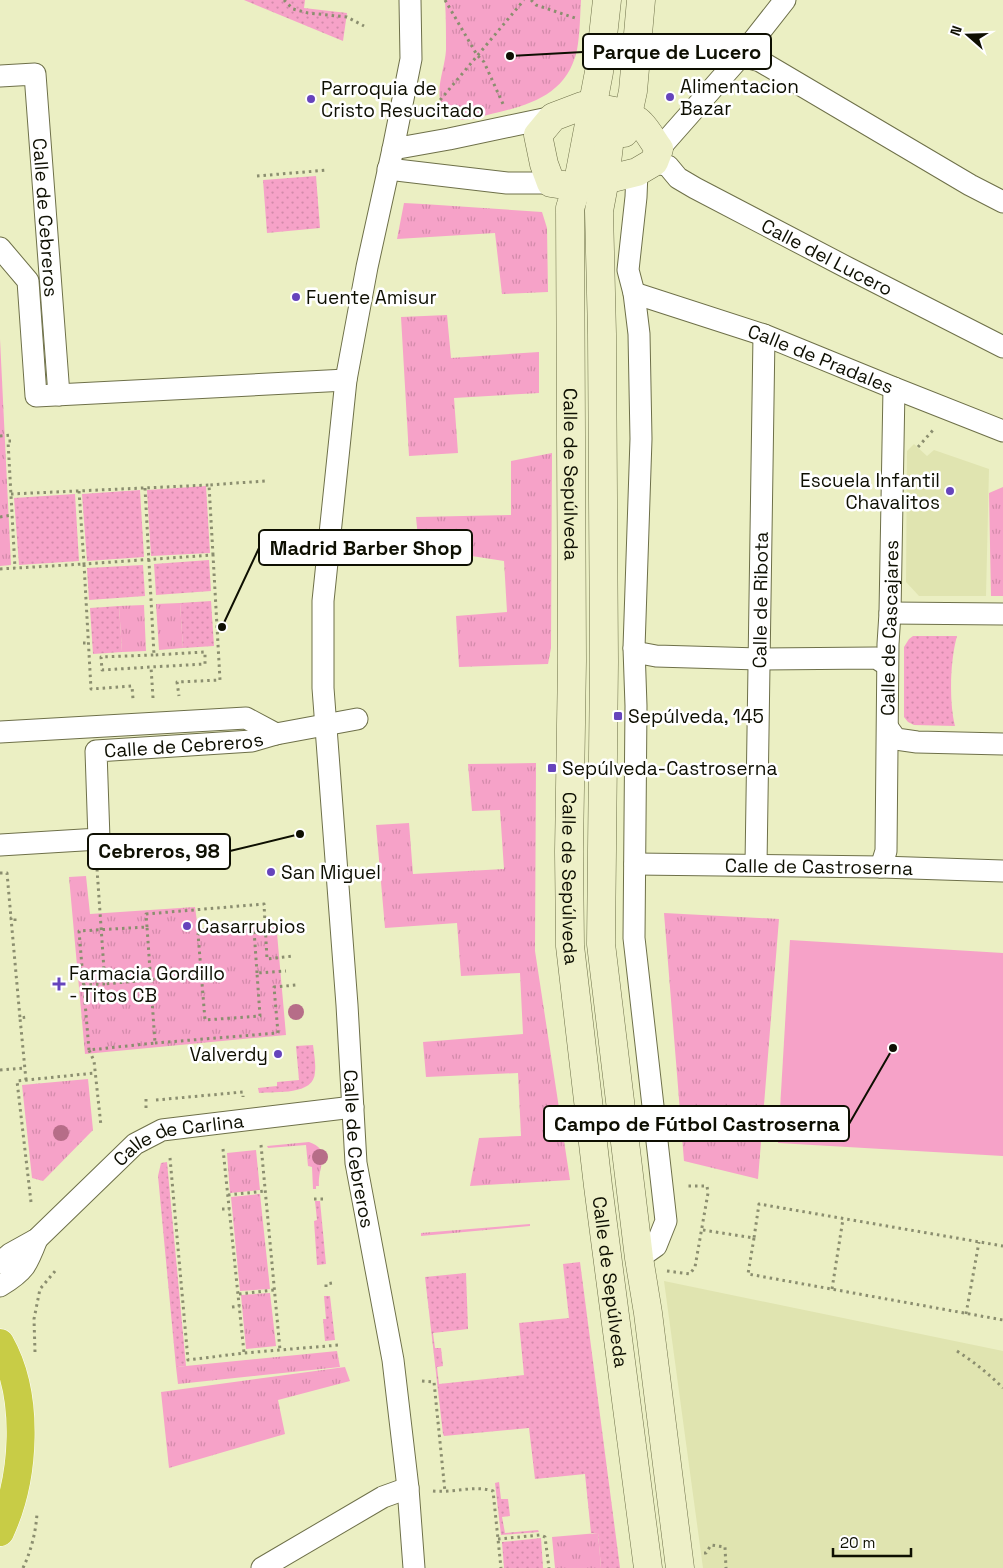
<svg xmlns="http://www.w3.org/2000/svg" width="1003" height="1568" font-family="'Space Grotesk',sans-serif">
<defs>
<pattern id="grass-tufts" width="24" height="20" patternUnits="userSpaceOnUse" patternTransform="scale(1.25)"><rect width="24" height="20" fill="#f6a2c8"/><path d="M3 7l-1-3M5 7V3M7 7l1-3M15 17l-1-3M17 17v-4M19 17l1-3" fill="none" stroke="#d28aaa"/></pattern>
<pattern id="garden-dots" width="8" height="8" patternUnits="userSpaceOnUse" patternTransform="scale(1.25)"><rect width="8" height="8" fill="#f6a2c8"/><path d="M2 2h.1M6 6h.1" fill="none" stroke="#d28aaa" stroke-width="1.8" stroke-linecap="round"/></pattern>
</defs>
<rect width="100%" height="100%" fill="#ebefc3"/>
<!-- built -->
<path fill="#e0e4b0" d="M914 444 927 456 934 450 989 469 986 596H919L906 582 907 451Z
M664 1281 1003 1351V1568H703Z"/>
<!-- grass -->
<path fill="url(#grass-tufts)" d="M445 0H581C580 16 580 34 577 50 565 103 516 107 472 119 462 120 454 120 447 113 431 96 445 71 446 50 446 33 446 17 445 0Z
M404 203 423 204 542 212 547 228 548 292 502 294 495 233 397 239Z
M447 315 451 358 539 352V393L454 398 458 453 409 456 401 317Z
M0 339 11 565 0 566Z
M552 453 551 648 548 664 459 667 456 616 507 612 504 561 465 555 420 559 416 517 511 515V461Z
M1003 487V596H991L989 493Z
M180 603 183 648 159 650 156 604Z
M144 605 146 651 122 652 119 606Z
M536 763 535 951 570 1180 470 1186 479 1138 521 1136 518 1073 426 1077 423 1042 523 1034 520 973 461 976 457 923 385 928 376 825 409 823 413 874 504 869 500 810 472 811 468 764Z
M86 876 90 914 195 907 198 929 276 922 286 1035 85 1054 69 877Z
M664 913 779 919 758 1179 684 1161Z
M88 1079 93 1130 43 1181 32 1178 22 1085Z
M309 1142C333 1150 317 1167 319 1186H316V1189H313L312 1167 308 1166 306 1145 268 1148 267 1146Z
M256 1150 260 1190 230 1193 227 1153Z
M260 1194 270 1289 240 1291 231 1197Z
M530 1224V1226L421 1236V1233Z
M270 1293 276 1346 246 1349 241 1295Z
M337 1351 340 1367 178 1384 176 1367Z
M345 1367 350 1381 278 1400 285 1434 169 1468 161 1392Z
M598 1533 601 1568H555L552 1537Z"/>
<!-- garden -->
<path fill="url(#garden-dots)" d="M244 0H305L304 8 347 13 343 41Z
M316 176 320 228 267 233 263 180Z
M206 486 210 553 151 556 147 490Z
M140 490 144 557 87 561 82 494Z
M75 494 79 561 19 565 14 498Z
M209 560 211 591 156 595 154 564Z
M143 565 145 596 89 600 87 568Z
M211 601 214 646 183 648 180 603Z
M119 606 122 652 93 654 90 608Z
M913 636H957C950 661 949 702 955 726L914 725 908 722 904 717V647L909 639Z
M313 1045C314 1054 316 1063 315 1072 314 1096 276 1091 259 1093L258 1088 277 1086V1082L299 1080 296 1046Z
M167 1162 186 1366 176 1367 158 1176 161 1163Z
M315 1201H320L326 1264 317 1265 314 1221 317 1220Z
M580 1262 620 1568H601L598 1533H591L585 1474 535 1479 529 1428 444 1436 443 1434 425 1277 466 1273 468 1329 433 1333 435 1348H441L443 1366 437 1367 439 1384 524 1375 519 1323 569 1318 563 1264Z
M324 1296H330L335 1340 325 1341 323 1319H326Z
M499 1482 501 1499H508L510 1516 502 1517 505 1533 538 1530 539 1532 501 1535 495 1483Z
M541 1538 543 1568H504L502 1542Z"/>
<!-- pitch -->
<path fill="#f6a2c8" d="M790 940 1003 953V1156L778 1143Z"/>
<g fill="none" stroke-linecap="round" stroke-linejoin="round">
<defs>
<g id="street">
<path id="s1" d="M410 0 411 59 393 149 367 267 346 380 323 601V688L347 1005 356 1163 393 1360 408 1488 414 1568"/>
<path d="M741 56 760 61 970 185 1003 202"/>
<path id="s2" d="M0 76 35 74 59 395"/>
<path d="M393 149 449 139 553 117"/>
<path d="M659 149 741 56 785 0"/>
<path id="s3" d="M654 162 668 166 678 178 695 188 848 268 1003 347"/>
<path d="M388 169 507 183H551"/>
<path d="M637 172 636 197 628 270 634 293 639 334 641 439 634 648 636 706 634 938 666 1221 656 1246 639 1258"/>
<path d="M0 248 28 281 36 396 346 380"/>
<path id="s4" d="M634 293 764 335 894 388 1003 431"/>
<path d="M890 613 1003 614"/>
<path d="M634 648 640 653 656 656 759 659 876 658 887 665"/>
<path d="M888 728 896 739 917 742 1003 744"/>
<path d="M0 732 246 718 276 734"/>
<path id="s5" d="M0 845 99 839 96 751 252 741 276 734 357 719"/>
<path id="s6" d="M635 864 881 867 1003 871"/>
<path id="s7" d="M756 865 764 335"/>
<path id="s8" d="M881 867 886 851 888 644 890 613 894 388"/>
<path id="s9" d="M0 1263 10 1254 37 1239 135 1144 162 1130 353 1107"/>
<path d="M0 1286C25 1271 27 1265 37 1239"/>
<path d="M262 1568 383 1497 408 1488"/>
</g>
<g id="secondary">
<path id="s10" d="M607 0 599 72 577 187 570 208 572 661 569 852 570 946 598 1186 648 1568"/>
<path d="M582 106C597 107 631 112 641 124 648 131 653 141 659 149L654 162 637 172 577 187 551 183 544 164 538 135 553 117Z"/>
<path d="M613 112 605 179 599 211 602 334 604 662 601 944 639 1258 648 1313 680 1568"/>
<path d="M624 133 633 91 641 0"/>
</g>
<path id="highway" d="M0 1343C30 1396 25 1478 0 1532"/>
</defs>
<!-- street casing -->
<use href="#street" stroke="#6e7049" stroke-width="23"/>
<!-- secondary casing -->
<use href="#secondary" stroke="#6e7049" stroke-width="29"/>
<!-- highway casing -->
<use href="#highway" stroke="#fff" stroke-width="29"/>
<!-- path -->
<path stroke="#8b8e6f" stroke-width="3" stroke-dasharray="2.5 4" stroke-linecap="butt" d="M284 0 293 9 308 13 347 17 364 26
M445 0 477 55 484 62 503 104
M531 0 536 5 578 19
M436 105 524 0
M257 176 328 170
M0 436 11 435
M11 441H8L15 568
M918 447 934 429
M145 488 154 655 205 652V664L151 667
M79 491 84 564 213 555 220 680 177 682 179 696
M11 494 209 485
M0 517 12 515
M213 555 209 485 265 481
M0 569 84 564 91 689 132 686 133 699
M83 643H88
M153 698 151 667 102 670 101 657 154 655
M97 869 105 984 201 975
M0 873H7L11 918
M15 921V918H11L20 1018
M147 927 146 914 264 904 267 959 294 956
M257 973 254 930 198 934 205 1020 260 1016 257 973 286 971
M83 985 105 984
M155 1043 278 1033 274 987 296 985
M89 1050 79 931 147 927 155 1043 89 1050 94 1061 101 1126
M0 1070 24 1068
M26 1080 20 1018 27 1017
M146 1099V1108
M156 1100 243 1092V1097
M261 1145 280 1350
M223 1149 244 1353
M170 1158 188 1360 244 1353 339 1345
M228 1195 265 1191
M314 1199H323
M31 1202 17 1081 95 1073
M222 1209H230
M703 1230 754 1238 759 1204 1003 1246
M754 1238 748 1274 1003 1320
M667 1271 690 1274 695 1267 708 1193 707 1186H685
M326 1287V1284L332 1283
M832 1289 843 1219
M239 1294 274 1290
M232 1307 240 1306
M966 1314 979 1242
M957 1351C974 1362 989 1374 1003 1388
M35 1352 34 1319 40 1289 56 1270
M422 1381 434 1382 445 1492
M433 1491C453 1493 475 1485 493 1491L501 1568
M498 1539 540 1535 545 1537 549 1568
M704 1553H706L711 1545 725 1547 726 1568
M23 1568C31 1551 36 1532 37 1513"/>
<!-- street -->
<use href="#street" stroke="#fff" stroke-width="21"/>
<!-- secondary -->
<use href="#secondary" stroke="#eef0c8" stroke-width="28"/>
<!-- highway -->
<use href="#highway" stroke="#c8cc46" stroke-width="28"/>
</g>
<!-- trees -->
<g fill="#b66d88">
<circle cx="296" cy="1012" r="8"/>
<circle cx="61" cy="1133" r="8"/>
<circle cx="320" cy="1157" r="8"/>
</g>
<!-- markers -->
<g fill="#6644bc" stroke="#fff" stroke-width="2">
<circle cx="670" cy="97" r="5"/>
<circle cx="311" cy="99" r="5"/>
<circle cx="296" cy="297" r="5"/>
<circle cx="950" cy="491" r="5"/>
<rect x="613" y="711" width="10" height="10" rx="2.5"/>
<rect x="547" y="763" width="10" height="10" rx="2.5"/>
<circle cx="271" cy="872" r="5"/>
<circle cx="187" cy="926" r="5"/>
<path d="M56.5 976.5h5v5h5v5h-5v5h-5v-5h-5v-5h5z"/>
<circle cx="278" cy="1054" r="5"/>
</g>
<g text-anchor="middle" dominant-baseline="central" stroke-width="5" stroke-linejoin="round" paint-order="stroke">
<!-- poi labels -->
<g font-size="19" fill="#0e0f02" stroke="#fff" text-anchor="start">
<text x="680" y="86">Alimentacion<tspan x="680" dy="22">Bazar</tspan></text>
<text x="321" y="88">Parroquia de<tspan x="321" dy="22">Cristo Resucitado</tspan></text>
<text x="306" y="297">Fuente Amisur</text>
<text x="940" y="480" text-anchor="end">Escuela Infantil<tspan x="940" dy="22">Chavalitos</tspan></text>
<text x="628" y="716">Sepúlveda, 145</text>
<text x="562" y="768">Sepúlveda-Castroserna</text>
<text x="281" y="872">San Miguel</text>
<text x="197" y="926">Casarrubios</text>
<text x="69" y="973">Farmacia Gordillo<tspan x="69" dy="22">- Titos CB</tspan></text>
<text x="268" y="1054" text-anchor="end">Valverdy</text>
</g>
<!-- street labels -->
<g font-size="19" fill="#0e0f02" stroke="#fff">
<text stroke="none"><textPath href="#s2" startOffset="179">Calle de Cebreros</textPath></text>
<text stroke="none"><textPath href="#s3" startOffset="199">Calle del Lucero</textPath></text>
<text stroke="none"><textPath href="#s4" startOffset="198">Calle de Pradales</textPath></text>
<text stroke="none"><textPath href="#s10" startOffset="478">Calle de Sepúlveda</textPath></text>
<text stroke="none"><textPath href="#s7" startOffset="265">Calle de Ribota</textPath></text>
<text stroke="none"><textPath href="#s8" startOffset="240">Calle de Cascajares</textPath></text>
<text stroke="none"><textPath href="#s5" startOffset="275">Calle de Cebreros</textPath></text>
<text stroke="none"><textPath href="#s6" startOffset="184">Calle de Castroserna</textPath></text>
<text stroke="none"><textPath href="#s10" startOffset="882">Calle de Sepúlveda</textPath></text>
<text stroke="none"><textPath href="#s9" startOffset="224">Calle de Carlina</textPath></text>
<text stroke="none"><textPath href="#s1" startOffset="1158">Calle de Cebreros</textPath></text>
<text stroke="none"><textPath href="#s10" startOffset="1288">Calle de Sepúlveda</textPath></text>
</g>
</g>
<!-- callouts -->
<path fill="none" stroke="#0e0f02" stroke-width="2" d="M510 56L583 52M222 627L259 548M300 834L230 851M893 1048L849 1124"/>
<g fill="#0e0f02" stroke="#fff" stroke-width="2">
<circle cx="510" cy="56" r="5"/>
<circle cx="222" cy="627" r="5"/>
<circle cx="300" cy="834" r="5"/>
<circle cx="893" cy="1048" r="5"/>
</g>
<g fill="#fff" stroke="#0e0f02" stroke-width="2">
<rect x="583" y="34" width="188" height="35" rx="5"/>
<rect x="259" y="530" width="213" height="35" rx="5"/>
<rect x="88" y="834" width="142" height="35" rx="5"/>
<rect x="544" y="1106" width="305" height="35" rx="5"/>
</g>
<g font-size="20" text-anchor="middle" font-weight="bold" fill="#0e0f02">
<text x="677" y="59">Parque de Lucero</text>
<text x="366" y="555">Madrid Barber Shop</text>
<text x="159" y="858">Cebreros, 98</text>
<text x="697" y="1131">Campo de Fútbol Castroserna</text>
</g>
<!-- north arrow -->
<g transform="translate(968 35) rotate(290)" stroke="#ffffff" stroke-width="4" paint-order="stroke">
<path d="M0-4L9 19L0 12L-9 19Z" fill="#0e0f02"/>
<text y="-8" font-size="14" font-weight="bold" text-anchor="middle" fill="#0e0f02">N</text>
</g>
<!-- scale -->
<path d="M833 1548v8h78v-8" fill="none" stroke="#0e0f02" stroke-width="2.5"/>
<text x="840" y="1548" font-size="15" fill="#0e0f02" stroke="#ffffff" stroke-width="4" paint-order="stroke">20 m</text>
</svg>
